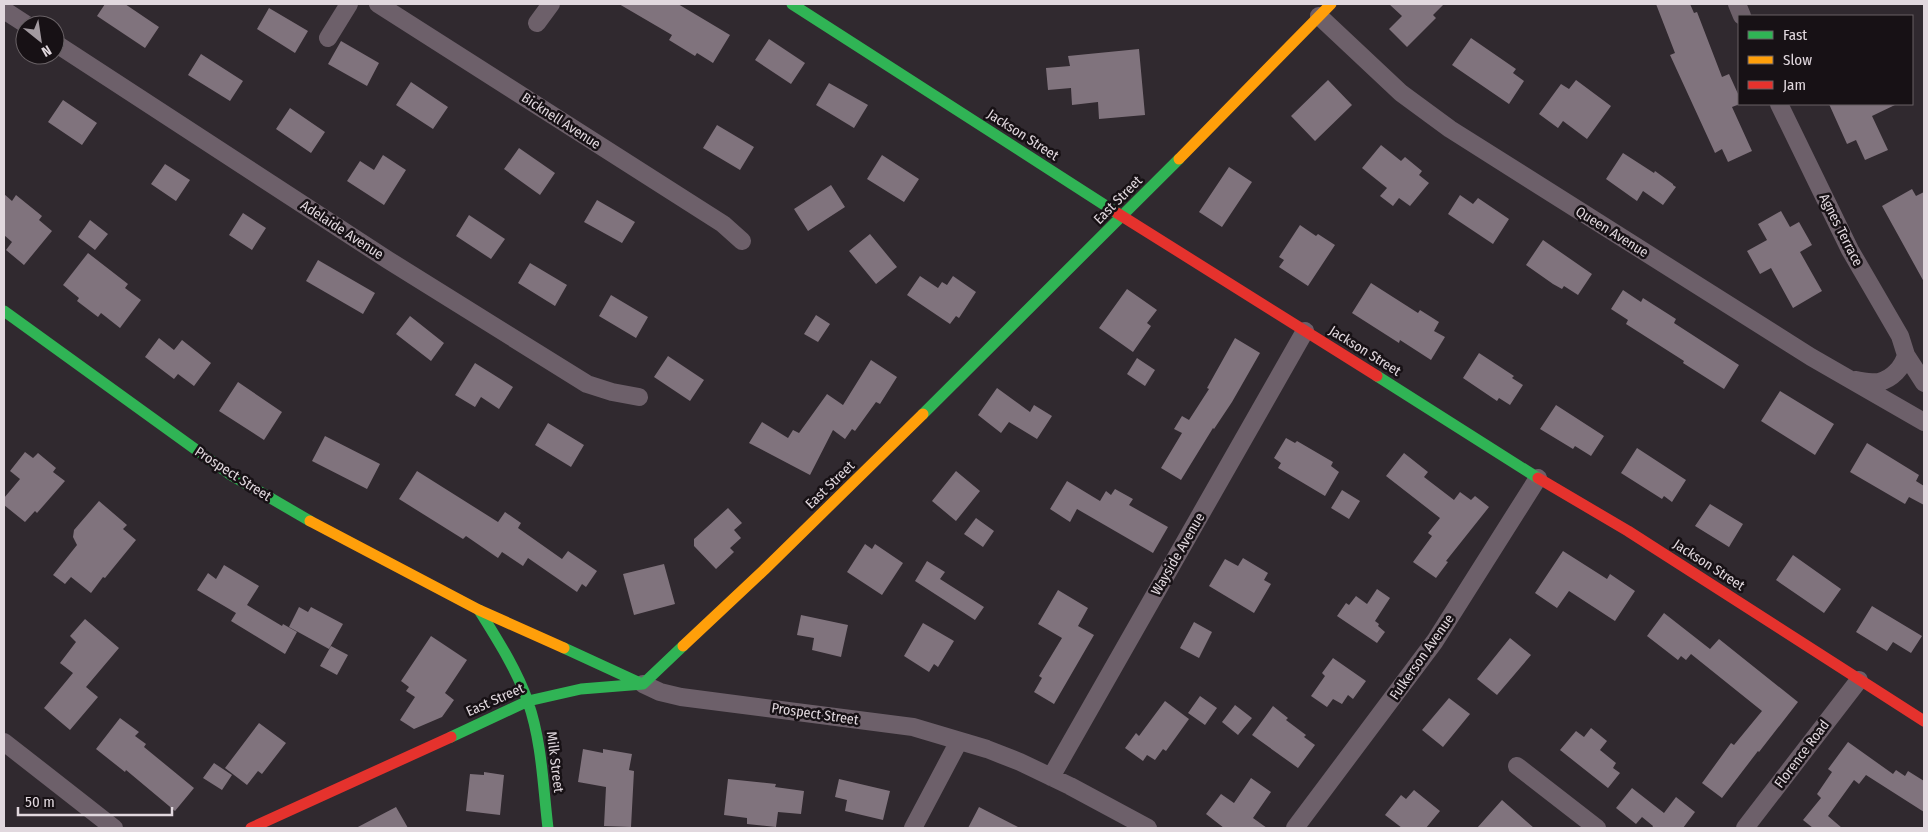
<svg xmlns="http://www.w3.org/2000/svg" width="1928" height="832" font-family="'Fira Sans Condensed',sans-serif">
<rect width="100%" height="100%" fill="#30292f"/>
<!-- building -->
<path fill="#80737d" d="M105 4H125L159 27 145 48 97 16Z
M619 4H678L730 35 713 63 697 53 695 56 669 40 672 35Z
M1389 4H1444L1433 15 1436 18 1407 47 1389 29 1402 16Z
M1656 4H1690L1694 13 1697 12 1722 77 1729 74 1739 96 1740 104 1732 107 1752 151 1728 162 1722 149 1715 153 1670 55 1675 53Z
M269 8 308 31 295 53 257 29Z
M1471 38 1516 69 1513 73 1524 81 1509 104 1452 65Z
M769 39 805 63 791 84 755 60Z
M341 41 379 63 367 86 328 64Z
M1139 49 1145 115 1099 119 1098 102 1072 105 1071 88 1048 90 1046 68 1070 66 1068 56Z
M201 54 243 81 230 101 188 75Z
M1328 80 1352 105 1315 141 1291 116Z
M1576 80 1611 106 1587 139 1563 121 1558 128 1539 114 1561 84 1569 89Z
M411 82 448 107 433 129 396 105Z
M829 83 868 105 854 128 816 105Z
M63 100 97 123 82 145 48 122Z
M1829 104H1897L1872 116 1888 150 1865 160 1856 140 1847 144Z
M290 108 325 132 311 153 276 129Z
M717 125 754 147 740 170 703 148Z
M1381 145 1401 161 1405 157 1422 171 1419 175 1429 183 1410 206 1399 198 1393 206 1380 196 1387 188 1362 168Z
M519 148 555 173 540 195 504 169Z
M1623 153 1654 173 1655 171 1673 184V185L1676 187 1663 205 1643 191 1637 201 1606 179Z
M383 155 406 170 384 205 347 181 360 161 374 170Z
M882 155 919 179 904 202 867 179Z
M165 164 190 180 176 201 151 184Z
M1229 167 1252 182 1222 227 1199 212Z
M831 185 845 207 808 231 794 209Z
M1912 189 1916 196 1924 192V282L1882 206Z
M4 194 12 201 16 195 42 216 39 220 52 231 24 265 6 250 12 242 4 235Z
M1460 195 1473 204 1478 198 1509 219 1493 244 1448 214Z
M597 200 635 222 622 243 584 222Z
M1781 211 1790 227 1799 222 1812 245 1800 252 1822 291 1793 308 1771 268 1760 274 1747 251 1767 240 1758 224Z
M243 213 266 228 252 250 229 235Z
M469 215 505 239 491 259 456 236Z
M90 220 108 234 95 250 78 237Z
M1300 225 1316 236 1318 234 1335 245 1308 286 1279 267 1284 260 1279 257Z
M870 234 897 267 876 284 849 251Z
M1543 240 1592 274 1578 295 1564 286 1562 289 1553 284 1526 265Z
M88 253 128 284 125 288 141 300 120 328 101 313 98 317 77 301 79 298 63 285Z
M318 260 375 293 363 314 306 281Z
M530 263 567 285 555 306 518 283Z
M920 276 938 288 942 282 947 285 953 276 976 292 959 318 956 316 950 324 907 295Z
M1371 283 1418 313 1420 310 1439 322 1434 331 1445 337 1431 360 1400 340 1399 343 1352 313Z
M1127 289 1157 310 1147 323 1151 326 1133 352 1099 328Z
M1623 290 1641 302 1643 298 1676 319 1674 323 1739 365 1724 389 1683 363 1684 361 1626 324 1628 320 1611 309Z
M611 295 648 317 636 338 599 316Z
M816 315 830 324 818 342 804 334Z
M410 316 444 343 431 361 396 334Z
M159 338 174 350 182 340 211 363 194 386 178 374 174 379 145 357Z
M1235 338 1260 353 1232 402 1214 429 1213 428 1181 480 1161 468 1182 433 1174 429 1182 416 1189 420 1209 389 1207 388Z
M1479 353 1514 376 1512 378 1523 385 1510 405 1499 398 1497 401 1463 378Z
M668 356 704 380 690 401 654 377Z
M1137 358 1155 370 1145 386 1127 374Z
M871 360 897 377 880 404 876 402 855 431 852 429 845 439 833 430 810 475 749 443 762 422 788 438 793 430 799 433 827 394 843 405Z
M475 363 513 387 499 409 481 397 475 407 455 395Z
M238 382 282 412 264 440 219 411Z
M997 388 1030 412 1034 405 1052 416 1037 439 1009 422 1001 433 978 415Z
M1780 391 1834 424 1815 455 1761 421Z
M1556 405 1604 436 1591 456 1575 446 1573 449 1540 429Z
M548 423 584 445 571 467 535 445Z
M325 436 380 464 367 489 312 461Z
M1286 438 1295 443 1297 441 1333 462 1331 466 1339 472 1325 496 1278 468 1281 463 1274 458Z
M1867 443 1919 475 1916 481 1924 486V505L1909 497 1905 504 1850 472Z
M1637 448 1686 480 1672 502 1664 496 1662 499 1621 473Z
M25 452 33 458 38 453 56 468 53 472 65 481 37 513 35 511 25 522 4 505V498L20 479 10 471Z
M1404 453 1428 472 1424 477 1454 500 1460 492 1471 500 1475 496 1489 507 1446 561 1448 562 1436 578 1413 562 1432 536 1428 533 1440 518 1386 476Z
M417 471 498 522 505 512 521 523 518 528 562 559 568 551 597 571 586 587 582 584 577 592 528 558 523 566 502 552 498 558 466 536 463 539 399 499Z
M956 471 980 491 956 521 932 501Z
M1067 481 1100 501 1106 491 1111 495 1115 489 1133 499 1129 505 1168 527 1153 553 1077 509 1070 522 1050 509Z
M1342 490 1360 501 1349 519 1331 508Z
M99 501 127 525 123 529 136 540 105 578 103 577 91 593 71 577 65 584 53 575 77 545 73 537 74 530Z
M1710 504 1743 524 1729 547 1695 526Z
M728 508 742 523 734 530 741 538 730 548 734 552 716 569 694 546V539Z
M976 518 994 531 983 547 964 534Z
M865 544 872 549 875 544 903 563 882 595 847 572Z
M1563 551 1607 579 1610 574 1635 591 1615 621 1569 591 1557 608 1535 593Z
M1793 555 1841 589 1824 613 1776 580Z
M1243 558 1268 573 1264 580 1271 584 1254 613 1209 586 1225 559 1238 566Z
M927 561 945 572 940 579 984 607 975 620 915 581Z
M664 564 675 604 634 615 623 574Z
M224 565 259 586 247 605 282 626 283 624 297 632 285 654 231 621 236 613 197 590 208 573 216 579Z
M1377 589 1390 598 1375 621 1379 624 1378 626 1385 632 1377 643 1337 616 1346 603 1349 605 1356 596 1367 604Z
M1058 590 1088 608 1078 626 1094 635 1054 704 1034 692 1042 678 1039 676 1062 638 1038 624Z
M1872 606 1922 636 1911 653 1893 642 1887 651 1856 632Z
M299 607 308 612 311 607 343 624 329 649 289 627Z
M1664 613 1710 649 1719 639 1798 702 1759 752 1758 751 1722 798 1702 783 1731 743 1734 745 1762 711 1691 654 1686 660 1681 656 1678 660 1647 636Z
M801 615 848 625 841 657 812 650 814 638 797 635Z
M85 619 119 648 86 687 98 697 70 730 44 708 73 673 60 663 76 642 70 636Z
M1194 622 1212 632 1199 658 1180 648Z
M923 623 954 641 938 667 934 664 929 672 904 656Z
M431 636 467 660 445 693 454 700 442 717 414 729 400 720 415 697 406 691 409 687 401 681Z
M1510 638 1531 655 1497 695 1477 679Z
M331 646 348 655 337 675 320 666Z
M1333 658 1366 681 1353 699 1348 695 1342 704 1333 699 1327 707 1311 696 1325 676 1322 673Z
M1200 696 1217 708 1205 725 1188 713Z
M1449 698 1470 714 1443 747 1422 730Z
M1165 701 1189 719 1166 751 1163 749 1155 760 1147 755 1143 761 1125 748 1136 733 1139 736Z
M1235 705 1252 718 1238 735 1222 722Z
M1273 706 1288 718 1286 720 1306 735 1304 737 1315 745 1298 768 1252 735Z
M120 718 139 732 135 736 146 744 144 747 194 788 175 811 126 770 125 772 96 749Z
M259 723 286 743 262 774 258 771 247 785 225 768Z
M1591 728 1607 741 1600 750 1616 763 1613 768 1620 773 1608 788 1560 750 1576 731 1584 737Z
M1848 742 1893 774 1896 770 1905 776 1908 771 1924 781V812L1866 775 1859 784 1854 780 1828 816 1842 828H1813L1803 820 1821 798 1817 794 1832 772 1828 769Z
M583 749 603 753V749L632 754 629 770 634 771 631 827 604 826 606 787 578 782Z
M214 763 232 775 222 790 203 778Z
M484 772 504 775 500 815 466 811 470 774 484 775Z
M1251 778 1271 792 1253 818 1267 828H1224L1206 814 1221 794 1234 803Z
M728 779 776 784 775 787 804 791 801 814 778 812 776 827 747 824V818L724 815Z
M839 779 890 791 883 820 845 811 847 800 835 797Z
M1632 788 1664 813 1676 797 1695 812 1683 828H1652L1653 826 1642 817 1636 824 1616 808Z
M1414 790 1440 811 1426 828H1402L1385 815 1401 795 1406 799Z
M1502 800 1534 828H1477Z
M396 807 408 828H356Z
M979 807 1020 828H968Z"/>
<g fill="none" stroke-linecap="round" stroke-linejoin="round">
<!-- street -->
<path stroke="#6d606a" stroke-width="18" d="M378 4 723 224 742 241
M1737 4 1742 16
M4 10 27 25
M1319 16 1401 93 1450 129 1811 357 1924 422
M537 23 551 4
M328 38 349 4
M55 43 388 260 587 384 612 392 639 397
M1779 104 1850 250 1900 336 1906 355 1924 383
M1855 380C1862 381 1872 383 1879 382 1892 379 1903 367 1906 355
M643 684 660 692 681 697 913 727 987 749 1020 762 1070 786 1148 828
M4 742 114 828
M1517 766 1597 828
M1051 777 1305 331
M913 828 959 741
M1295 828 1435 641 1538 478
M1745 828 1859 680"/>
<!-- fast -->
<path stroke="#30b455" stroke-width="11" d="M792 4 1117 213
M4 311 231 475 310 521
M1377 376 1538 478
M923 414 1179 159
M479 610C497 639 517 670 528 702 542 742 543 787 548 828
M564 648 640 683
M451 737 528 701 581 689 643 684 683 646"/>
<!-- slow -->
<path stroke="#ff9f0a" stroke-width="11" d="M1179 159 1331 4
M310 521 479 610 564 648
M683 646 764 570 923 414"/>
<!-- jam -->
<path stroke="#e5322d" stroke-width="11" d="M1117 213 1377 376
M1538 478 1628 531 1924 721
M251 828 451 737"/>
</g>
<g text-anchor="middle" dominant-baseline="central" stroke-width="5" stroke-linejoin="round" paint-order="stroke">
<!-- street labels -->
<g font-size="14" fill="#e1d8de" stroke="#171115">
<text transform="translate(561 121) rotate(33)">Bicknell Avenue</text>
<text transform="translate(1023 135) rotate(33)">Jackson Street</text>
<text transform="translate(1118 200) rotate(-45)">East Street</text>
<text transform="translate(342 230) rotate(33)">Adelaide Avenue</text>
<text transform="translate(1841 230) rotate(63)">Agnes Terrace</text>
<text transform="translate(1612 232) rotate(32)">Queen Avenue</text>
<text transform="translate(1365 351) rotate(32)">Jackson Street</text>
<text transform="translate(233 474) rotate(33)">Prospect Street</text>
<text transform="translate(830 485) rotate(-44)">East Street</text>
<text transform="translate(1178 554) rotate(-60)">Wayside Avenue</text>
<text transform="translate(1709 565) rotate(33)">Jackson Street</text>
<text transform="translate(1422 657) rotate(-55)">Fulkerson Avenue</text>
<text transform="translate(495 700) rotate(-24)">East Street</text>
<text transform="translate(815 714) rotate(8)">Prospect Street</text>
<text transform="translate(1802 754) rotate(-53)">Florence Road</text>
<text transform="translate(555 762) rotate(83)">Milk Street</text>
</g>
</g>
<!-- border -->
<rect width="1928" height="832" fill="none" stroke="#e1d8de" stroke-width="10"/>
<!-- legend -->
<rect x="1738" y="15" width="175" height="90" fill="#171115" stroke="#686165"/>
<rect x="1748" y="31" width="25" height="8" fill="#30b455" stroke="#686165"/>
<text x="1783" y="40" font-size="15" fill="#e1d8de">Fast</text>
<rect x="1748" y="56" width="25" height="8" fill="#ff9f0a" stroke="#686165"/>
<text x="1783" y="65" font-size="15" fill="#e1d8de">Slow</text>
<rect x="1748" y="81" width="25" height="8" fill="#e5322d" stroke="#686165"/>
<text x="1783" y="90" font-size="15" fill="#e1d8de">Jam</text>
<!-- north arrow -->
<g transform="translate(40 40) rotate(150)"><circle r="24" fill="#171115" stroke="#686165"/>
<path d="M0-4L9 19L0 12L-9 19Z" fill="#a39ba1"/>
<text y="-8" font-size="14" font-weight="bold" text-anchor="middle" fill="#e1d8de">N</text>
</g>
<!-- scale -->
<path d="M18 807v8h154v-8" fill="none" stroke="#e1d8de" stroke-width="2.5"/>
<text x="25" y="807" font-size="15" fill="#e1d8de" stroke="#171115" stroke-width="4" paint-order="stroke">50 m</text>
</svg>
